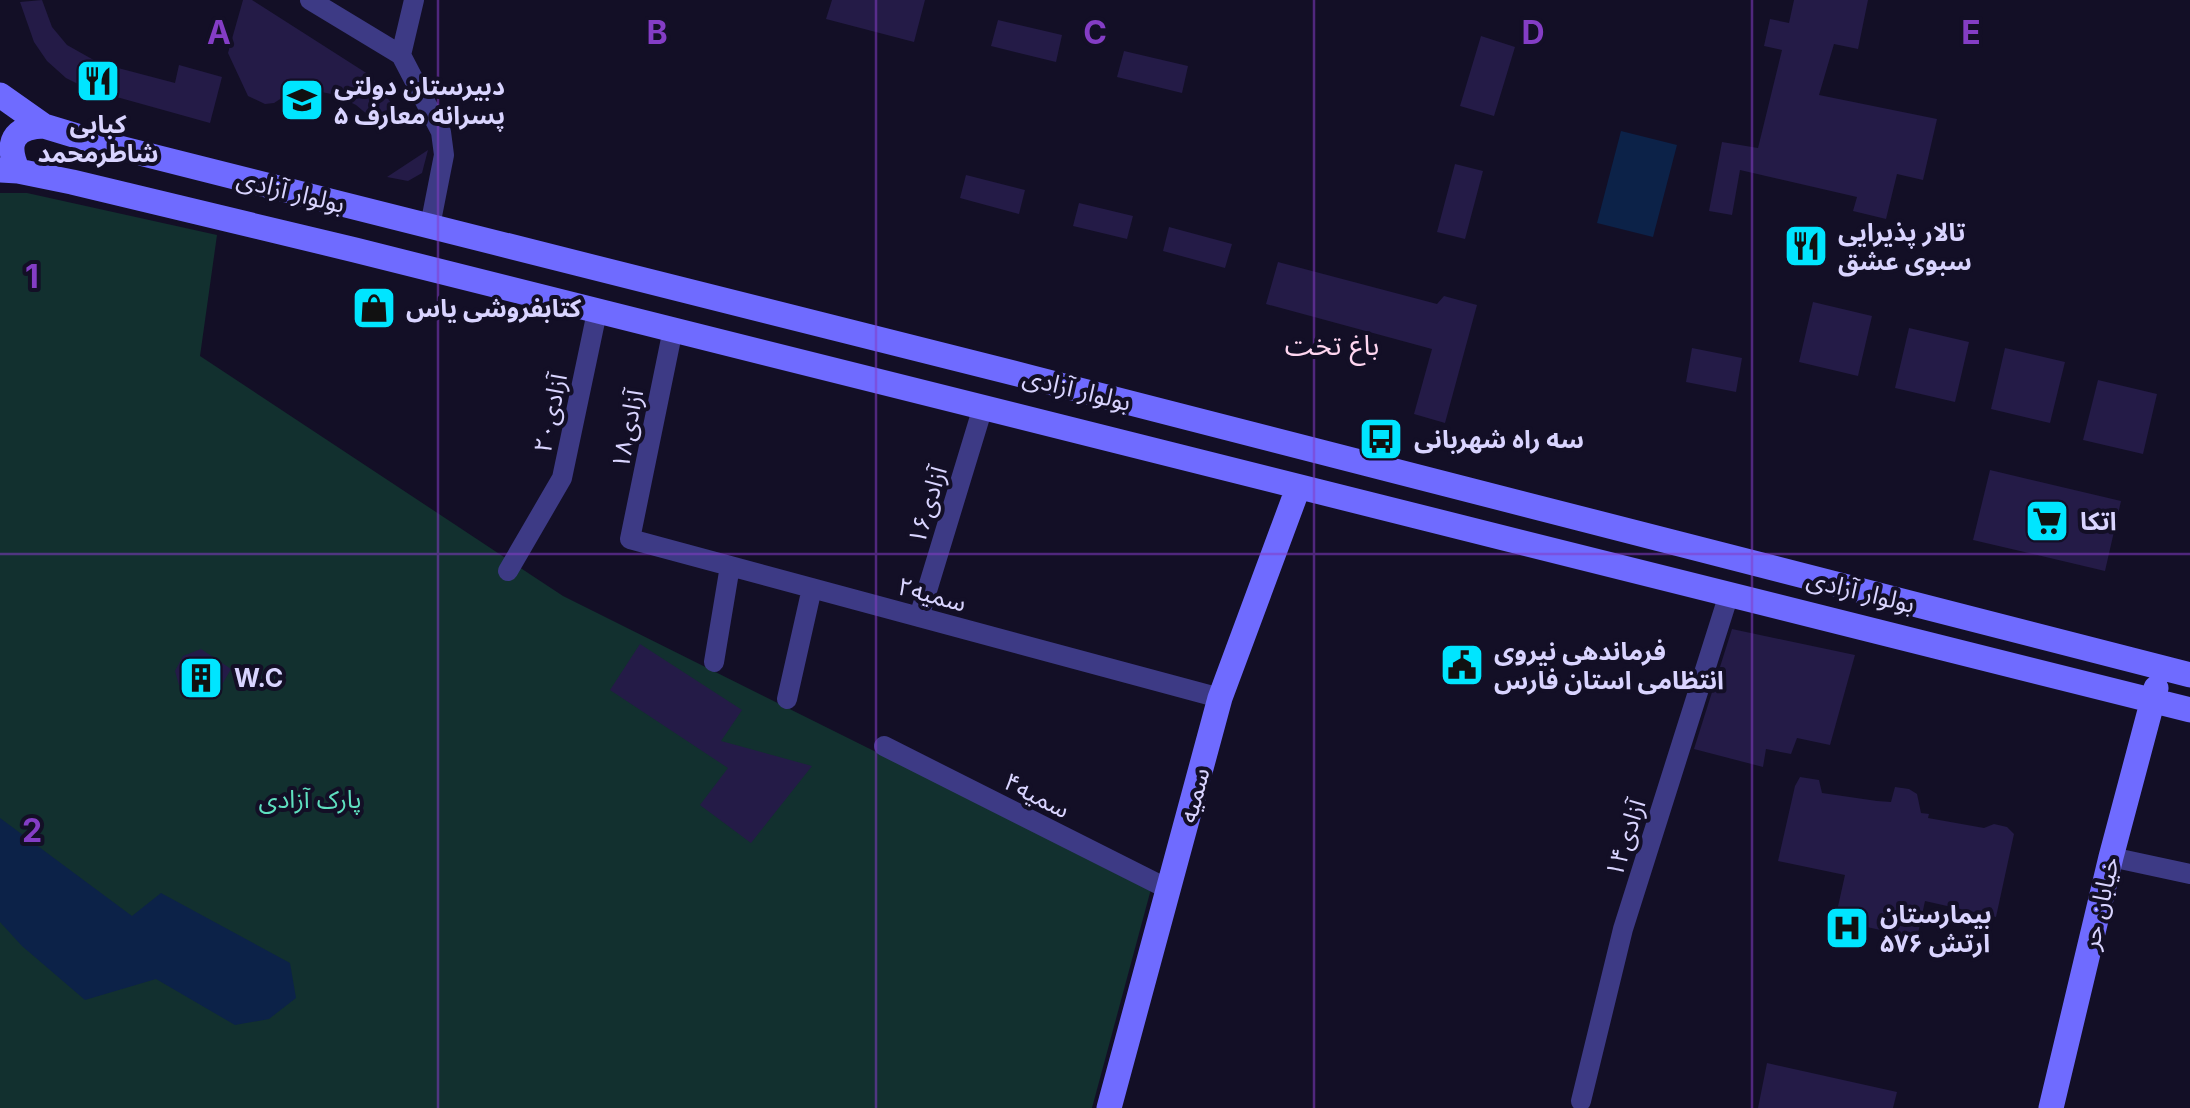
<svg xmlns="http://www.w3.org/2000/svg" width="2190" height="1108" font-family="Inter,'Noto Sans Arabic',sans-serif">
<rect width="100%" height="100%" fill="#130f26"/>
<!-- green -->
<path fill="#12302f" d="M0 193H27L217 235 200 356 563 596 1151 889 1092 1108H0Z"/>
<!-- water -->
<path fill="#0c2248" d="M1621 131 1677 145 1653 237 1597 223Z
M0 818 132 916 161 893 290 963 296 998 269 1019 235 1025 156 979 85 1000 22 946 0 922Z"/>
<!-- building -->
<path fill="#241b47" d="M42 0 52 27 67 45 99 63 175 83 179 65 222 77 210 123 88 89 66 78 47 61 34 42 20 2Z
M243 0H252L371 76 406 123 393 127 381 126 356 105 336 95 312 90 296 95 291 92 274 103 265 104 248 96 228 53Z
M832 0H925L914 42 826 19Z
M1794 0H1868L1858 49 1834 44 1819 95 1937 119 1923 180 1897 174 1886 219 1853 211 1857 197 1740 170 1732 215 1709 211 1722 142 1758 148 1782 50 1764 46 1770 19 1789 23Z
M998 20 1062 35 1056 62 991 46Z
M1481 36 1515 47 1494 116 1460 106Z
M1124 51 1188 66 1182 93 1117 77Z
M428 150 422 173 408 181 387 177Z
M1455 164 1483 171 1465 239 1437 232Z
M966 175 1025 190 1019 214 960 198Z
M1079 203 1133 216 1127 239 1073 226Z
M1169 227 1232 244 1225 268 1163 251Z
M1278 262 1437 304 1444 296 1477 305 1445 423 1414 414 1432 349 1266 304Z
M1813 302 1872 316 1858 376 1799 362Z
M1909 328 1969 342 1955 402 1895 388Z
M1692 348 1742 358 1736 392 1686 382Z
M2005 348 2065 362 2050 423 1991 409Z
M2098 380 2157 394 2143 454 2083 440Z
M1990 470 2121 501 2105 571 1973 540Z
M1732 629 1855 655 1830 745 1797 738 1791 754 1766 749 1763 767 1694 749Z
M640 644 742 710 721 741 812 766 751 843 700 805 728 768 610 690Z
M201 649 231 669 216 695 202 698 179 685 175 671 183 656Z
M1800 777 1819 780 1822 793 1877 801 1891 802 1895 787 1909 789 1917 794 1921 813 1929 814 1928 818 1984 828 1994 824 2007 827 2014 834 1996 917 1925 901 1917 938 1835 920 1845 875 1778 861 1795 786Z
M1767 1063 1897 1092 1893 1108H1758Z"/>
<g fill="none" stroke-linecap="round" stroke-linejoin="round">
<!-- street -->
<path stroke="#3d3a85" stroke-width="20" d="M310 0 401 55
M401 55 441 132 444 155 430 226
M401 55 414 0
M673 329 630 539 1220 698
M508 571 562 478 597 312
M919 617 983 407
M714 662 730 566
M787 699 812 588
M884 746 1168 889
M2111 857 2190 874
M1581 1101 1623 929 1729 594"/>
<!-- secondary -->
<path stroke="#6f6bff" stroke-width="25" d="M0 95 44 126 100 143 1033 378 2190 675
M0 170 18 171 72 182 355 250 2190 710
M18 171C5 143 13 127 44 126
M1109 1108 1220 698 1298 488
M2051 1108 2111 857 2156 688"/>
</g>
<!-- grid -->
<path fill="none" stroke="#843dc5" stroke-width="2.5" stroke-opacity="0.55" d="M438 0V1108M876 0V1108M1314 0V1108M1752 0V1108M0 554H2190"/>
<!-- icons -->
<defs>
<symbol id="restaurant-square" viewBox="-11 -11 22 22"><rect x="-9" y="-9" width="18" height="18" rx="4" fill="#00e5ff" stroke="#130f26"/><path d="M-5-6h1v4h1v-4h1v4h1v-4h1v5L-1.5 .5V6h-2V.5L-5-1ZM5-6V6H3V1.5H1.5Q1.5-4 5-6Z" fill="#111"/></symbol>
<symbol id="school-square" viewBox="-11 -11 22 22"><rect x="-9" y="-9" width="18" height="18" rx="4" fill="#00e5ff" stroke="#130f26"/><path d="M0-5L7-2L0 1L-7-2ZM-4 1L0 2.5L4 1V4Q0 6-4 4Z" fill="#111"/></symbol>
<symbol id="shop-square" viewBox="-11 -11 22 22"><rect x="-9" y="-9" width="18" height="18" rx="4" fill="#00e5ff" stroke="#130f26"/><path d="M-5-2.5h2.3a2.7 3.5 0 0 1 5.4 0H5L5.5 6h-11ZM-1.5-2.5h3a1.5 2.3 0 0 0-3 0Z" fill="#111"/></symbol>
<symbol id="bus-square" viewBox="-11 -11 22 22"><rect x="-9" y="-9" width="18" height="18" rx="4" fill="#00e5ff" stroke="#130f26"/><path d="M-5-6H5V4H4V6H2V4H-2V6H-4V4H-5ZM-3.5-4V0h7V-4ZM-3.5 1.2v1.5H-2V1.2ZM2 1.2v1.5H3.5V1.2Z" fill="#111"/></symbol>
<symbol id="supermarket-square" viewBox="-11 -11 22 22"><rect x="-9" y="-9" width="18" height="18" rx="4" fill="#00e5ff" stroke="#130f26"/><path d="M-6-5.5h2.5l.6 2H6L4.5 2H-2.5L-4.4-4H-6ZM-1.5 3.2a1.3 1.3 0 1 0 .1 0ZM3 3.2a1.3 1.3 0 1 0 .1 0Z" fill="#111"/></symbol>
<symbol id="civic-square" viewBox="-11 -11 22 22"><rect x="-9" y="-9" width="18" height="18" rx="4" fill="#00e5ff" stroke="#130f26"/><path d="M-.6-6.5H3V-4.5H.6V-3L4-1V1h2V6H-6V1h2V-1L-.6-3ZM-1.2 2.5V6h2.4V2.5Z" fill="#111"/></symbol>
<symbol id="building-square" viewBox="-11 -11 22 22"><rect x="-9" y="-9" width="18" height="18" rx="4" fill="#00e5ff" stroke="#130f26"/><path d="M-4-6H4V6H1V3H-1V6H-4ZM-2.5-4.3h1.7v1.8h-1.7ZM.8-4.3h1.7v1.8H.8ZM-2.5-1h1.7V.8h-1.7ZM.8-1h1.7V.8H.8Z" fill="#111"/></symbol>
<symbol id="hospital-square" viewBox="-11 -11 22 22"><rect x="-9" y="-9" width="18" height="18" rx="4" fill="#00e5ff" stroke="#130f26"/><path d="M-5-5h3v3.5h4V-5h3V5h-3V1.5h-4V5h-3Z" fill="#111"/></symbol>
</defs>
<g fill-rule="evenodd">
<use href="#restaurant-square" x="73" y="56" width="50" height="50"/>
<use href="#school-square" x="277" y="75" width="50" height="50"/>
<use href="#restaurant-square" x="1781" y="221" width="50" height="50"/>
<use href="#shop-square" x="349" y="283" width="50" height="50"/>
<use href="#bus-square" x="1356" y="414" width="50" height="50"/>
<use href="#supermarket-square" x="2022" y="496" width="50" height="50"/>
<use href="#civic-square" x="1437" y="640" width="50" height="50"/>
<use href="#building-square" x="176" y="653" width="50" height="50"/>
<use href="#hospital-square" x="1822" y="903" width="50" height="50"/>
</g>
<g text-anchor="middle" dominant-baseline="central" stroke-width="8" stroke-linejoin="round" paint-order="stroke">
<!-- poi labels -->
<g font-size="25" font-weight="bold" fill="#d9d4ff" stroke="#130f26" text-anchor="start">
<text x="334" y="86">دبیرستان دولتی<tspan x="334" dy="29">پسرانه معارف ۵</tspan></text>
<text x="98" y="124" text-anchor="middle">کبابی<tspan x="98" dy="29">شاطرمحمد</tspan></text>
<text x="1838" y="232">تالار پذیرایی<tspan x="1838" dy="29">سبوی عشق</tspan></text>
<text x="406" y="308">کتابفروشی یاس</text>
<text x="1414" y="439">سه راه شهربانی</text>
<text x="2080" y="521">اتکا</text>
<text x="1494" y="651">فرماندهی نیروی<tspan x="1494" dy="29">انتظامی استان فارس</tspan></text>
<text x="234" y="678">W.C</text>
<text x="1880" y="914">بیمارستان<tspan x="1880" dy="29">۵۷۶ ارتش</tspan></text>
</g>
<!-- street labels -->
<g font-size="25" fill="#d9d4ff" stroke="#130f26">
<text transform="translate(291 191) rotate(14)">بولوار آزادی</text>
<text transform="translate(1077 389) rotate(14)">بولوار آزادی</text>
<text transform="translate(550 413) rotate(-78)">آزادی۲۰</text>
<text transform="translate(627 429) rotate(-79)">آزادی۱۸</text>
<text transform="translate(927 505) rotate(-73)">آزادی۱۶</text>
<text transform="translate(1861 591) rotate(14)">بولوار آزادی</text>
<text transform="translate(932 594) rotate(15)">۲سمیه</text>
<text transform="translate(1037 795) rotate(27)">سمیه۴</text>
<text transform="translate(1194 795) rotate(-75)">سمیه</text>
<text transform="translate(1625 838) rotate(-72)">آزادی۱۴</text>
<text transform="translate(2100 903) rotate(-77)">خیابان حر</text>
</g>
<!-- park labels -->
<g font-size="25" fill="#5fe0c0" stroke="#130f26">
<text x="310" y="799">پارک آزادی</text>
</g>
<!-- neighbourhood labels -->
<g font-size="28" fill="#ffd6f0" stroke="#130f26">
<text x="1332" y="345">باغ تخت</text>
</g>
</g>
<g font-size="32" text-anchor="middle" font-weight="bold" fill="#843dc5" stroke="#130f26" stroke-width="8" stroke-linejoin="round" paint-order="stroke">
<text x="219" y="44">A</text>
<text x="657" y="44">B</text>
<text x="1095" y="44">C</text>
<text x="1533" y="44">D</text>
<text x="1971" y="44">E</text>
<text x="32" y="288">1</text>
<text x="32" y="842">2</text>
</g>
</svg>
